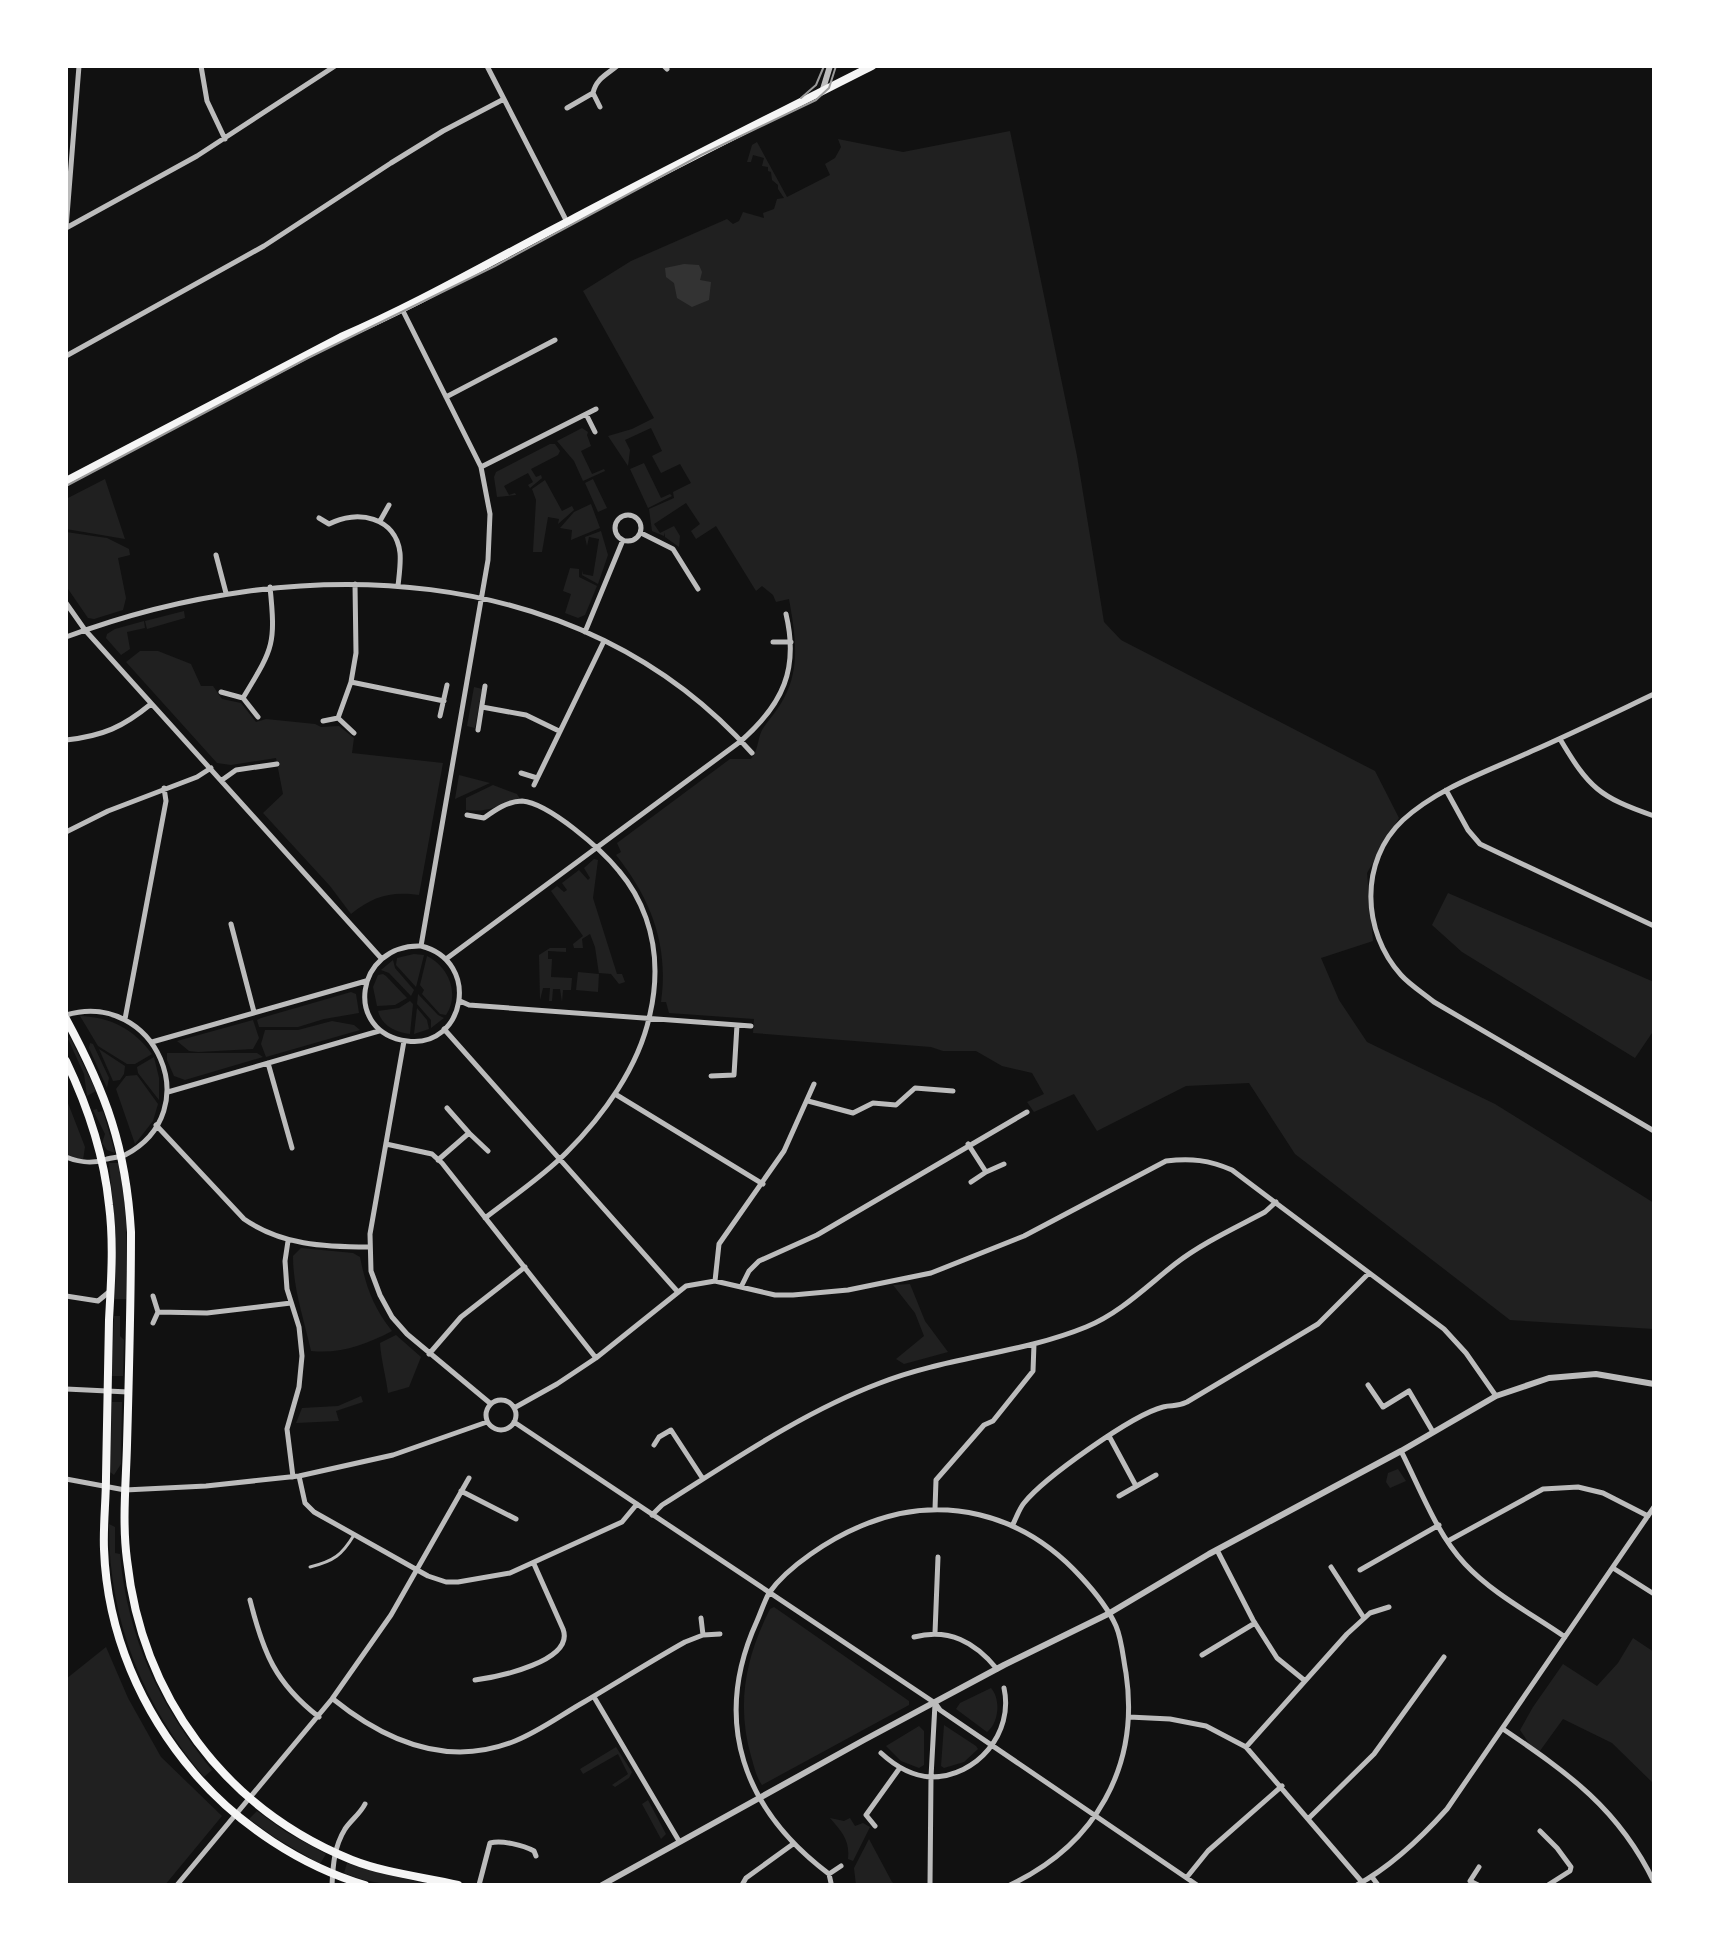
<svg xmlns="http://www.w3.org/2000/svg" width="1720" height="1951" font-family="'PT Sans Narrow',sans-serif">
<rect width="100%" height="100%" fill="#111"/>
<!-- green -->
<path fill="#202020" d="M1010 131 1077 456 1104 622 1121 640 1375 771 1399 818 1367 873 1373 941 1321 958 1339 1000 1367 1042 1495 1104 1654 1203V1329L1510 1320 1295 1154 1249 1083 1186 1086 1097 1131 1074 1094 1034 1112 1027 1102 1044 1094 1032 1073 1002 1066 976 1051H943L931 1047 753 1033 754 1019 669 1013 666 1002H661C669 945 651 899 616 855L621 852 617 843 730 759H751C759 749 757 740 762 730 769 719 778 710 784 698 801 667 795 633 789 599L776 602 773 595 762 586 756 591 716 526 696 539 691 531 700 524 686 503 654 524 660 533 674 526 680 536 679 547 665 537V532L664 536 652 531 649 509 674 498 673 492 691 483 680 464 661 473 652 456 662 451 651 428 625 440 630 450 628 466 608 436 632 429 654 418 583 291 631 261 727 219 733 224 739 221 743 212 764 218 763 213 774 209 777 199 784 198 778 189V185L772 180 771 172 768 171V167L762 166 764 158 753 155 751 162H747L752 145 757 142 787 197 830 175 825 164 835 158 841 147 838 139 903 152Z
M582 428 588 432 587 435 591 446 581 451 592 474 604 469 605 471 583 481 574 461 557 441Z
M550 444H555L560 451 558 455 531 469 536 477 541 475 542 478 530 488 528 485 533 482 528 473 504 486 509 495 515 493 516 495 497 497 494 477 496 472Z
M644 463 661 498 670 494 672 496 648 508 630 469Z
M105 479 125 539 66 529V499Z
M593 479 607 508 598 512 585 483Z
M545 480 562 511 572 506 574 510 558 524 559 519 548 517 542 552H533L536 500 532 489Z
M591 504 600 528 571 540 572 530 560 528 574 512Z
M601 531 608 555 598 584 582 575 583 570V574L593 576 599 539 589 537 587 546 585 537Z
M66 532 107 538 129 549 130 555 118 558 126 598 123 610 94 619 88 618 66 586Z
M570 568 579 569V577L597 586 585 615 578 618 565 613 571 594 563 591Z
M184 611 185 618 147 629 145 621Z
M144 621 145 628 127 632 130 649 121 655 106 638 107 634 115 629Z
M140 651H158L191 664 201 686H213L222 699 241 703 256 722 266 719 315 724 321 727 339 726 354 738 352 753 443 763 419 895C391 891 373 896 351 914L330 886 263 813 283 794 276 758 231 765 217 763 126 662Z
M474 687 482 689 475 728 467 726Z
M459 775 490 783 455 799Z
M493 785 517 794 520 799C497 804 492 813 466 810V798Z
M594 859 598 860 593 898 617 974H622L625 982 619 984 611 974 599 973 598 992 576 990 578 972 599 974 595 947 590 934 582 939 583 948H574L573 944 583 936 551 891 557 886 564 892 567 890 562 883 579 870 588 880 590 878 584 868Z
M1448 893 1654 982V1030L1635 1058 1462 952 1432 925Z
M550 948H566V952L548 951V959H552L551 977 572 978 571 990H563L562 1002 560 989H553L552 1001H549L550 988H543L540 1000 539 955Z
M414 954 424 955 416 987 396 965 397 958Z
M427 956C449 967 460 994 446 1015L440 1014 422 994 424 990 420 985Z
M393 960 395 968 414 990 411 996 389 973 381 970Z
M383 974 386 976 407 998 395 1005 377 1006 373 987 378 975Z
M351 992 356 994 359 1013 324 1019 298 1027H259L257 1020 261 1018Z
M418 994 438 1015 444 1018 431 1028V1020L417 1004Z
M410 1001 413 1004 410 1034C395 1032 382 1026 378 1011L399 1008Z
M417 1008 427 1020 429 1029 414 1034Z
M80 1016C110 1017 134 1029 152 1054L135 1064H127L98 1046Z
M253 1020 259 1038 253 1049 198 1052 189 1051 177 1041Z
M332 1021 354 1025 360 1030 266 1057 261 1044 265 1030H298Z
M70 1037 96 1091 87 1096 84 1074 68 1039Z
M90 1043 93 1044 109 1078 107 1088 89 1048Z
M99 1049 125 1066 124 1074 120 1080 113 1081Z
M167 1053H257L263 1057 185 1080 174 1076 167 1060Z
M154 1057 159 1078V1100L138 1073 137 1067Z
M137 1075 158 1104 153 1121 135 1144 116 1089 126 1076Z
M66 1098 85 1147 83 1160 66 1155Z
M97 1109 98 1112 103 1111 115 1153 107 1150 102 1143 105 1134 93 1110Z
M109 1163H119L126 1214V1299H115L116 1236Z
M301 1248 353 1253 360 1257C366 1287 373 1307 392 1331 365 1345 341 1354 311 1351 304 1319 293 1289 293 1256Z
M910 1284 925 1321 948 1352 904 1364 896 1359 924 1336 915 1313 893 1285Z
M114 1316H120V1336L124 1340 123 1376H112Z
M396 1335 421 1357 409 1387 388 1393C386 1376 381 1360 380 1343Z
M361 1396 363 1402 336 1411 339 1421 296 1423 302 1408 338 1406Z
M112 1402H122L121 1464 114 1475 110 1472Z
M1398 1469 1406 1481 1390 1488 1386 1482 1388 1473Z
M109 1524 115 1527V1553L120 1554C127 1637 160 1706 212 1770L204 1777C143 1705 108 1619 109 1524Z
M774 1607 909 1701V1705L762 1785C756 1777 754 1766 751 1756 736 1704 746 1656 770 1609Z
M1633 1638 1654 1652V1784L1612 1743 1563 1719 1537 1755 1520 1730 1533 1707 1563 1664 1597 1686 1618 1663Z
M106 1647 128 1698 161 1757 222 1816 165 1885H66V1679Z
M991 1688C1001 1699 999 1723 987 1732L956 1709 960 1703Z
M944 1725 976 1746 978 1749 964 1762 944 1768 941 1766Z
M919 1726 924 1731V1765L919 1768 901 1761 886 1746Z
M616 1747 632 1772 629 1778 615 1787 612 1785 628 1774 618 1754 583 1774 580 1769Z
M648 1800 666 1834 661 1839 642 1804Z
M257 1811 286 1832 326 1854 320 1864 274 1837 249 1819Z
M830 1818 844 1821 850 1818 855 1826 863 1823 870 1827 853 1861 848 1859C850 1840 842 1832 830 1818Z
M869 1839 892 1882 896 1885H856L854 1868Z
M347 1863 380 1873 433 1885C401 1885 374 1886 344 1873Z"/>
<!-- water -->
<path fill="#333" d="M684 264 699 265 702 272 700 280 711 282 709 300 692 307 677 298 674 283 666 277 665 268Z"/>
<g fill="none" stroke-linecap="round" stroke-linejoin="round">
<!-- service -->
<path stroke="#bcbcbc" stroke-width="3" d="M310 1567C334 1561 342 1555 354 1535"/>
<!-- minor -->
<path stroke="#bcbcbc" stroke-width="5" d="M201 66 207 101 225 139
M487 66 567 222
M664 66 667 69
M600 107 593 93C596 79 606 75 617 66
M567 108 593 93
M66 228 197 156 335 66
M66 228 79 66
M402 309 481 467 490 514 488 560 421 946
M66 356 264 246 391 163 443 131 504 99
M446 397 555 340
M586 414 595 432
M481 467 596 409
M615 528a13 13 0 1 1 26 0a13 13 0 1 1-26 0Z
M319 518 329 524C357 509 396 517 400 553 401 563 399 576 398 586
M380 521 389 505
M641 533 673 549 698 589
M216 555 226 593
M355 584 356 653 351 682 444 701
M66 603 85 630 381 958
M585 632 623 540
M66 637C296 551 579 558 752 753
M773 642H791
M221 692 243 698 258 717
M1654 694C1614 713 1573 733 1532 751 1489 771 1439 787 1403 820 1359 861 1362 932 1401 975 1410 985 1423 993 1434 1002L1654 1131
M243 698C273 648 276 646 270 587
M482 707 526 715 559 731
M440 716 447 685
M338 718 351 682
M323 721 338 718 354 733
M478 730 485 686
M1560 739C1589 788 1599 797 1654 816
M66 740C103 736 123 727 151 704
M521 773 537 778
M222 780 236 770 277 764
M534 785 604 641
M1446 790 1468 830 1480 844 1654 926
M467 815 484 818C495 810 508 801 522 801 549 803 602 850 619 871 631 885 640 901 646 918 657 949 657 983 650 1014 639 1067 603 1116 566 1153 542 1177 512 1197 485 1218
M66 832 108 811 197 777 211 768
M231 924 254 1012
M421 946C482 961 465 1049 407 1041 343 1033 355 944 421 946Z
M446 959 741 741C783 704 799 669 786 614
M460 1001 469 1005 751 1026
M66 1015C155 989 209 1111 125 1155 119 1158 114 1157 107 1159 93 1164 81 1163 66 1157
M125 1019 166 801 164 788
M444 1029 677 1291
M404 1041 370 1234 371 1271 380 1295 392 1317 407 1334 491 1404
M152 1042 366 981
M268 1063 292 1148
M711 1076 734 1075 737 1025
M168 1092 379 1031
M615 1094 763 1184
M808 1101 853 1113 873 1103 896 1105 915 1088 953 1091
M447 1108 469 1133
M156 1125 244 1219C281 1245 324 1247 369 1247
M386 1144 432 1154 442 1163 596 1358
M968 1144 986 1172 1004 1164
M438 1160 469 1133 488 1151
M971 1182 986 1172
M288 1241 285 1261 287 1289 299 1327 302 1356 299 1387 287 1429 293 1477
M715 1281 719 1244 784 1151 814 1084
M741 1287 749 1271 759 1261 817 1235 1027 1112
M66 1296 98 1301 109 1292
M158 1312 207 1313 291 1303
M153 1323 158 1312 153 1296
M429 1354 461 1317 525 1267
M1368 1385 1383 1407 1409 1391 1433 1432
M66 1389 128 1392
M486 1415a15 15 0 1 1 30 0a15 15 0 1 1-30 0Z
M514 1408 557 1384 596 1358 686 1286 715 1281 775 1295H793L848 1290 931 1273 1024 1236 1166 1161C1191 1158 1209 1160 1232 1170L1444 1329 1466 1353 1496 1396
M514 1422 935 1703 940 1710 1197 1885
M1109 1436 1136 1486
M654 1445 659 1437 671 1430 703 1479
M1401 1451C1420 1488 1436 1533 1465 1564 1493 1594 1532 1614 1565 1637
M299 1476 305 1503 314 1512 428 1576 446 1582H458L510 1573 622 1522 637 1504
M66 1479 125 1490 206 1486 299 1476 393 1455 487 1422
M461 1491 516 1519
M1119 1496 1156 1475
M935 1509 936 1480 984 1425 993 1421 1033 1371 1034 1344
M652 1515 662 1505C732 1461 803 1412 880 1383 946 1357 1020 1354 1086 1327 1119 1314 1147 1286 1175 1264 1202 1243 1235 1228 1265 1212L1276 1202
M1012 1526C1016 1519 1019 1509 1024 1503 1044 1478 1132 1415 1163 1407 1173 1404 1174 1408 1187 1402L1318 1324 1369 1273
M1448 1541 1543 1489 1578 1487 1603 1493 1648 1516
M1217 1550 1253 1620 1277 1658 1304 1680
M1331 1567 1364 1618
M1613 1568 1654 1594
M1360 1570 1439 1525
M769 1593C788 1566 830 1539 861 1526 941 1492 1023 1513 1081 1577 1094 1591 1108 1608 1116 1626 1122 1640 1123 1658 1126 1673 1140 1767 1095 1845 1010 1885
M769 1593C764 1602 761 1612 757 1621 711 1722 744 1810 829 1874L841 1866
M250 1600C263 1652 275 1683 319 1717
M701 1618 703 1635
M935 1633 938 1557
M914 1637C949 1628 975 1642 997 1669
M1202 1655 1255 1623
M475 1680C498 1677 575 1661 563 1629L534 1564
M594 1697 679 1841
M333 1699C385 1741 448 1768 515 1741 540 1731 561 1715 584 1702 618 1682 651 1661 685 1642L703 1635 720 1634
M1129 1717 1170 1719 1206 1726 1246 1747 1362 1882
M1503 1729C1568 1773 1619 1809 1654 1882
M1246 1747 1347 1634 1370 1613 1389 1607
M881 1753C895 1766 911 1776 931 1777 977 1777 1014 1733 1004 1688
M1309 1818 1374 1754 1444 1657
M875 1826 866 1815 899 1769
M1540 1831 1557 1848 1571 1867 1570 1871 1548 1885
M829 1874 831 1883
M1187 1877 1208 1851 1282 1786
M1372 1877 1378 1885
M177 1885 332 1699 391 1615 469 1478
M332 1885C333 1865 334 1847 345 1829 351 1820 360 1814 365 1804
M479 1885 490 1843C502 1840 523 1845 534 1851L536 1856
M742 1885 746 1878 793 1844
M930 1885 931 1777 935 1704
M1357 1885C1392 1866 1421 1838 1447 1809L1654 1507
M1478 1885 1470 1881 1479 1867"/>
<!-- tertiary -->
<path stroke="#bcbcbc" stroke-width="6" d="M823 89 830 66
M602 1885 864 1740 1004 1665 1108 1614 1209 1554 1401 1451 1496 1396 1549 1378 1596 1374 1654 1384"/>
<!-- primary -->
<path stroke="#f5f5f5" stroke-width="8" d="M66 481 341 337C420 303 493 260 569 221 669 168 771 117 872 66"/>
<!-- trunk -->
<path stroke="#f5f5f5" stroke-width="8" d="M66 1019C106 1093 126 1147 131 1232 131 1303 129 1374 127 1445 126 1483 122 1522 127 1560 142 1696 224 1808 352 1860 385 1873 423 1877 458 1885
M66 1061C88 1107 104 1155 109 1205 114 1243 111 1282 109 1320 108 1372 107 1425 106 1477 106 1501 103 1525 104 1549 107 1633 141 1711 195 1774 239 1825 301 1866 365 1885"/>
<!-- tram -->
<path stroke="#9a9a9a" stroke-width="2" d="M801 98 816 85 824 66
M66 486 308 358 495 266 701 155 816 100 829 88 836 66"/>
</g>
<!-- border -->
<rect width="1720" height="1951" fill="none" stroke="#ffffff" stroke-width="136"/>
</svg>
